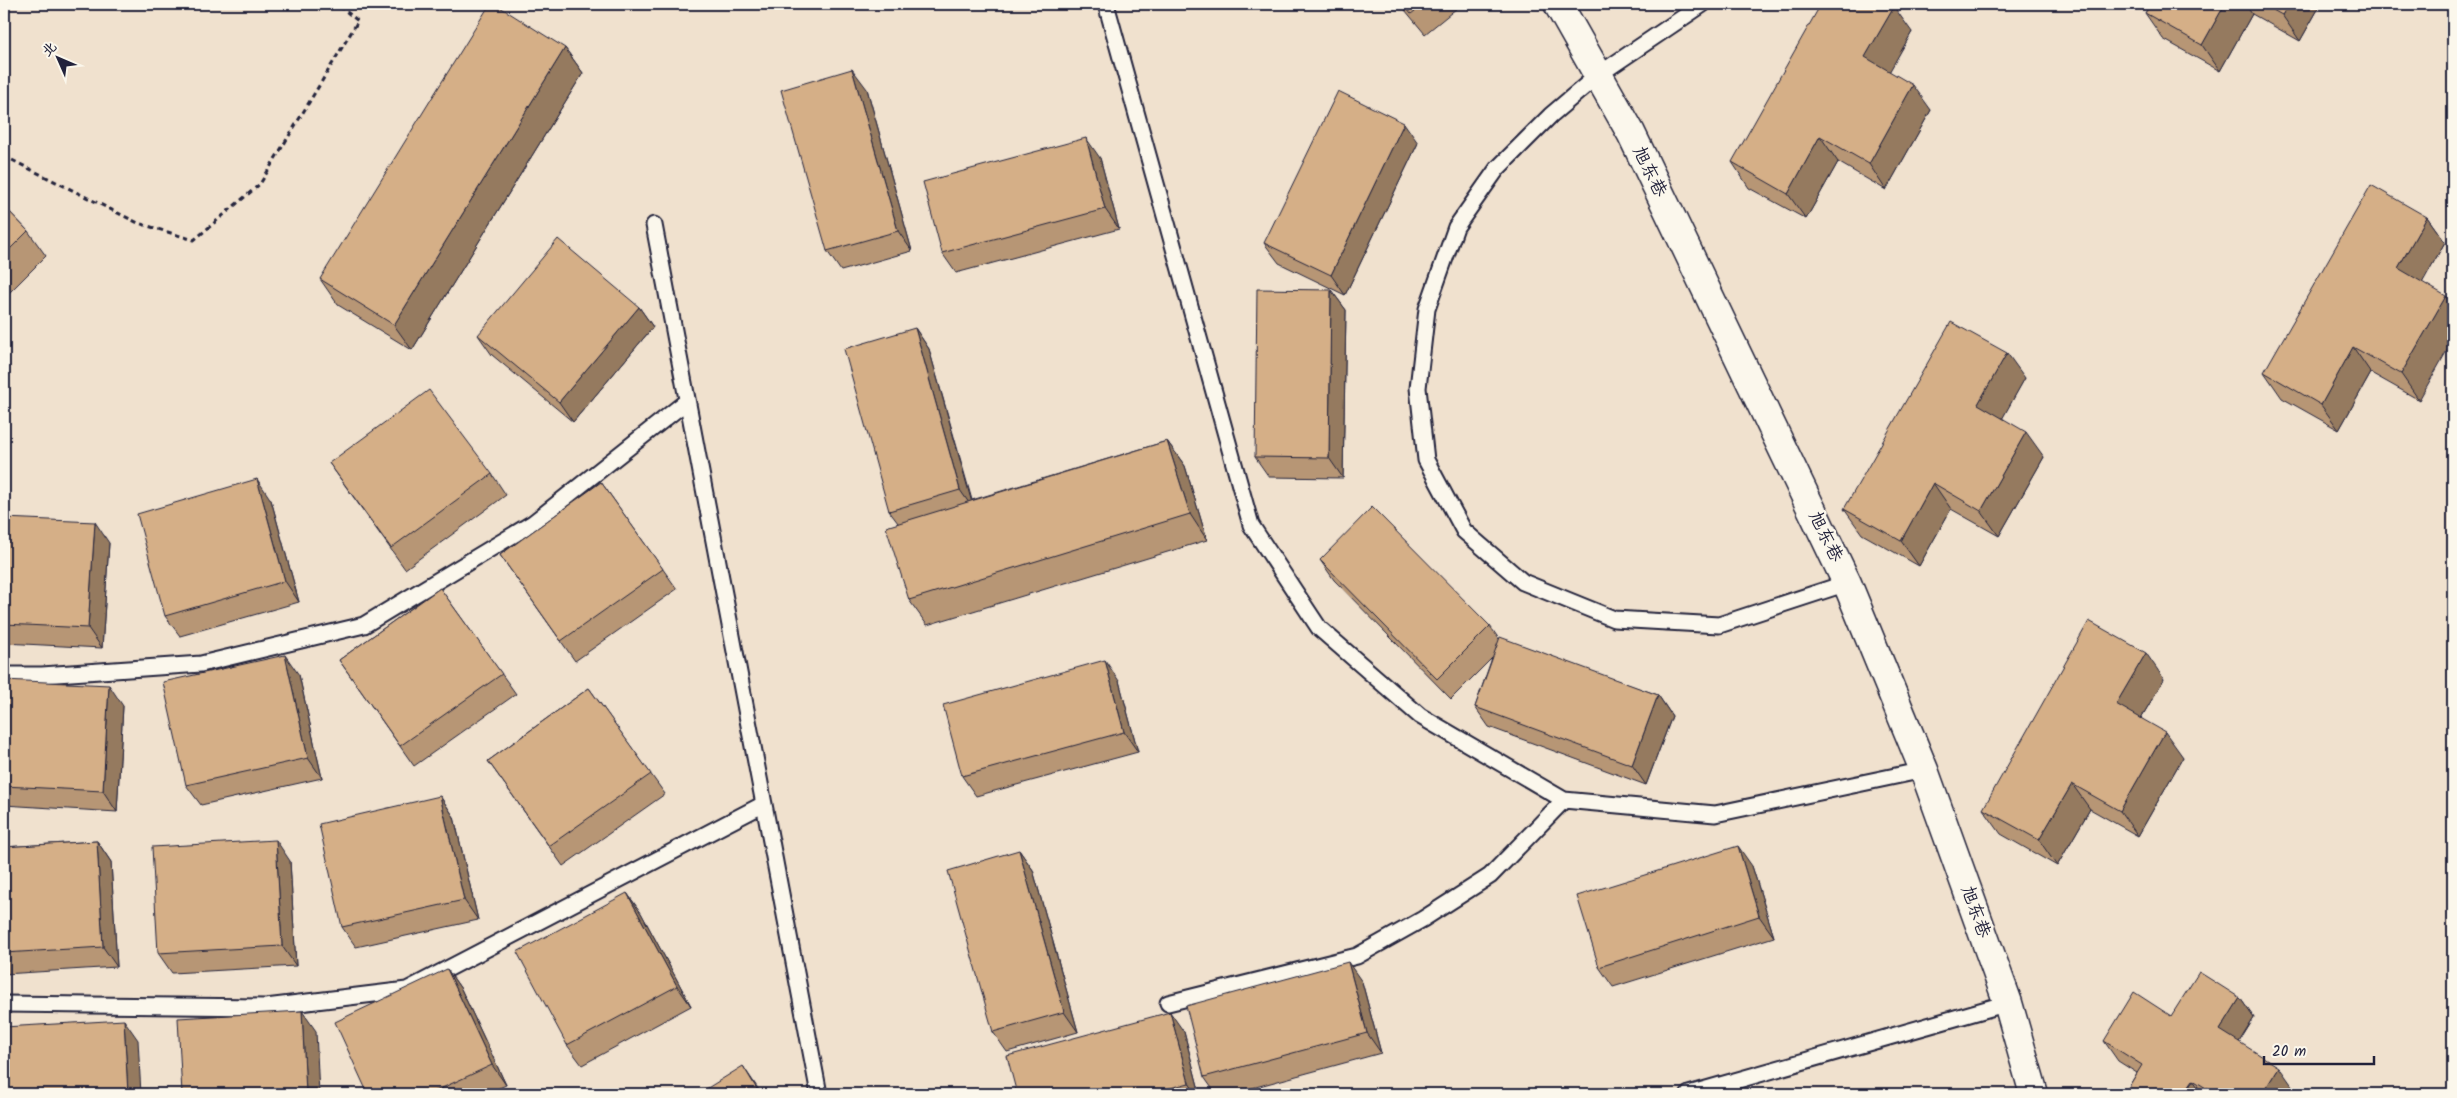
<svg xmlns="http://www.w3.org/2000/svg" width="2457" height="1098" font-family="Kalam,'LXGW WenKai TC',sans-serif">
<rect width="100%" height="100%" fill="#f0e1ce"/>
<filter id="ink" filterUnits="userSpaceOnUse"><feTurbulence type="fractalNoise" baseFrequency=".02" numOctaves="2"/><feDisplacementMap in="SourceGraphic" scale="10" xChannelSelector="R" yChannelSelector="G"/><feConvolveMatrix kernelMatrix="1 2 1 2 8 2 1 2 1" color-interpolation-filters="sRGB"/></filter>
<g filter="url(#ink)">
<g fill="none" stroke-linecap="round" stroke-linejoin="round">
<defs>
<path id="lane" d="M1106 4 1251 525 1319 628 1420 716 1564 800 1715 814 1924 770
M1703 4 1598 75 1551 115 1497 169 1456 227 1427 309 1418 388 1426 460 1464 531 1523 582 1614 619 1719 625 1847 583
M654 225 819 1094
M4 675H42L201 664 364 625 533 523 687 401
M1168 1003 1357 956 1423 919 1490 876 1564 800
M4 1004 266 1007 407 990 764 804
M1689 1094 2008 1003"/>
<path id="street" d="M1558 4 1631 133 1847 583 1924 770 2008 1003 2034 1094"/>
</defs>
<!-- lane casing -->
<use href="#lane" stroke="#22223b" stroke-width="19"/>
<!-- street casing -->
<use href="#street" stroke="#22223b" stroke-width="31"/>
<!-- path -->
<path stroke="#22223b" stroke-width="3" stroke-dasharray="5 4" stroke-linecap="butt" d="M4 156 138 223 194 240 260 184 358 21 337 4"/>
<!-- lane -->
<use href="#lane" stroke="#fbf7ec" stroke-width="15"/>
<!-- street -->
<use href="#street" stroke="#fbf7ec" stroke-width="28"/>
</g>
<!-- wall -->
<path fill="#b79674" stroke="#22223b" d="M1400 4H1462L1425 34Z
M2151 4H2321L2300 41 2252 14 2220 71 2163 39 2145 13Z
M1912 32 1889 71 1931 110 1886 190 1838 162 1806 219 1749 188 1732 162Z
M565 48 583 73 412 350 338 305 320 279Z
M867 89 912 251 841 271 827 251Z
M1418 143 1345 295 1279 263 1264 243Z
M1100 158 1119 229 956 273 942 253Z
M4 206 28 231 46 256 4 298Z
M2427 217 2445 242 2422 282 2419 400 2371 373 2339 430 2282 398 2264 372Z
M1331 290 1346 310 1343 478 1269 477 1255 457Z
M639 307 653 327 573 422 492 355 478 335Z
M915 328 929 349 972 500 1167 441 1185 466 1207 540 927 625 909 600 898 523 889 511Z
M2025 378 2002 418 2044 457 1999 536 1951 509 1919 566 1862 534 1844 509Z
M329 463 492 474 506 495 405 569Z
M601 482 677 589 575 661 500 555Z
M271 500 299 602 180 636 165 616Z
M4 518 109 543 102 648 4 643Z
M1320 560 1490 626 1499 639 1658 695 1672 716 1646 785 1489 727 1475 707 1492 658 1451 699 1334 580Z
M440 588 516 694 414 766 339 660Z
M299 675 322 778 201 805 186 785Z
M2164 679 2141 718 2183 757 2138 836 2090 809 2057 866 2001 834 1983 809Z
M4 680 123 706 117 812 4 805Z
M1119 681 1138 752 976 796 962 776Z
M589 688 665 794 563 866 488 761Z
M440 796 454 817 478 920 356 947 342 927Z
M97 841 111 862 117 967 4 974V847Z
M1019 850 1033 870 1078 1032 1007 1052 993 1032Z
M290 861 296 966 172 973 158 953Z
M1752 866 1774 937 1613 987 1599 967Z
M627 893 641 913 691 1006 582 1065 567 1045Z
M447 969 461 989 506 1085 486 1094H368Z
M1362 982 1381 1053 1230 1094H1216L1204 1077Z
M2240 998 2254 1018 2239 1042 2293 1087 2288 1094H2132L2128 1088 2137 1073 2118 1061 2104 1041 2171 1016Z
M1184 1032 1200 1094H1017Z"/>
<!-- shaded-wall -->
<path fill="#957a5e" stroke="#22223b" d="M2225 4H2245L2252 14 2220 71 2202 45Z
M2289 4H2321L2300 41 2282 15Z
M1894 7 1912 32 1883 83 1865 57Z
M565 48 583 73 412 350 394 325Z
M852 69 867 89 912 251 898 231Z
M1913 85 1931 110 1886 190 1869 164Z
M1404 123 1418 143 1345 295 1331 275Z
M1820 136 1838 162 1806 219 1788 194Z
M1086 138 1100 158 1119 229 1105 209Z
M2427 217 2445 242 2416 294 2398 268Z
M1331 290 1346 310 1343 478 1329 458Z
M2446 296 2453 306V340L2419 400 2401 374Z
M639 307 653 327 573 422 559 402Z
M915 328 929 349 974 510 960 490Z
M2353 347 2371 373 2339 430 2321 405Z
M2007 353 2025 378 1996 430 1978 404Z
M2026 432 2044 457 1999 536 1981 511Z
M1167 441 1185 466 1207 540 1190 514Z
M257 479 271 500 299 602 285 581Z
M1933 483 1951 509 1919 566 1901 541Z
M95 522 109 543 102 648 88 628Z
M2146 653 2164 679 2134 730 2116 704Z
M285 655 299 675 322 778 308 758Z
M1105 660 1119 681 1138 752 1124 732Z
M109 685 123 706 117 812 103 791Z
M1658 695 1672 716 1646 785 1632 765Z
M2165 732 2183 757 2138 836 2120 811Z
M2072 784 2090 809 2057 866 2039 840Z
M440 796 454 817 478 920 464 900Z
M276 840 290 861 296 966 282 946Z
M97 841 111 862 117 967 103 947Z
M1738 846 1752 866 1774 937 1759 916Z
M1019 850 1033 870 1078 1032 1064 1012Z
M627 893 641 913 691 1006 677 986Z
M1348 962 1362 982 1381 1053 1367 1033Z
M447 969 461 989 506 1085 492 1065Z
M2240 998 2254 1018 2234 1050 2220 1030Z
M302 1011 316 1031 319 1094H306Z
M1170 1012 1184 1032 1200 1094H1196L1189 1083Z
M124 1020 138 1040 141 1094H128Z
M743 1066 757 1087 762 1094H760Z
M2279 1067 2293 1087 2288 1094H2262Z
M2193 1080 2203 1094H2183Z"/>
<!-- building -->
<path fill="#d5af87" stroke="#22223b" d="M490 4H495L565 48 394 325 320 279Z
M1403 4H1424L1411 14Z
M1821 4H1889L1894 7 1865 57 1913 85 1869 164 1820 136 1788 194 1732 162Z
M2151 4H2225L2202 45 2145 13Z
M2262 4H2289L2282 15Z
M852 69 898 231 827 251 781 90Z
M1338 91 1404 123 1331 275 1264 243Z
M1086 138 1105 209 942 253 923 182Z
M2371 185 2427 217 2398 268 2446 296 2401 374 2353 347 2321 405 2264 372Z
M4 206 28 231 4 255Z
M558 239 639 307 559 402 478 335Z
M1257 289 1331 290 1329 458 1255 457Z
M1951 322 2007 353 1978 404 2026 432 1981 511 1933 483 1901 541 1844 509Z
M915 328 960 490 889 511 844 349Z
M429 390 492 474 391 548 329 463Z
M1167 441 1190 514 909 600 886 527Z
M257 479 285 581 165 616 137 514Z
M601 482 663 569 561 641 500 555Z
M1372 507 1490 626 1437 679 1320 560Z
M4 518 95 522 88 628 4 624Z
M440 588 502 674 400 746 339 660Z
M2089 621 2146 653 2116 704 2165 732 2120 811 2072 784 2039 840 1983 809Z
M1500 637 1658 695 1632 765 1475 707Z
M285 655 308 758 186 785 163 682Z
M1105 660 1124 732 962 776 943 705Z
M4 680 109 685 103 791 4 786Z
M589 688 651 774 549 846 488 761Z
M440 796 464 900 342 927 319 824Z
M276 840 282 946 158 953 152 847Z
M97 841 103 947 4 953V847Z
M1738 846 1759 916 1599 967 1577 896Z
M1019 850 1064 1012 993 1032 948 871Z
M627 893 677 986 567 1045 517 952Z
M1348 962 1367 1033 1204 1077 1186 1006Z
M447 969 492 1065 429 1094H368L335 1022Z
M2199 972 2240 998 2220 1030 2279 1067 2262 1094H2216L2193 1080 2183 1094H2137L2128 1088 2142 1065 2104 1041 2134 992 2171 1016Z
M302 1011 306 1094H182L178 1018Z
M1170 1012 1189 1083 1148 1094H1017L1007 1056Z
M124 1020 128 1094H4V1027Z
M743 1066 760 1094H698Z"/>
</g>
<g text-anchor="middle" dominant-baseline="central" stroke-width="5" stroke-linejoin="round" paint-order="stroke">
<!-- street labels -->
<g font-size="18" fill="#22223b" stroke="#fbf7ec">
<text transform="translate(1649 172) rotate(64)">旭东巷</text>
<text transform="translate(1825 537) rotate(64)">旭东巷</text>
<text transform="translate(1975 912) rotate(70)">旭东巷</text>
</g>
</g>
<!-- margin -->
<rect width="2457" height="1098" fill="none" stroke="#fbf7ec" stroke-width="20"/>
<rect x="10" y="10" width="2437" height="1078" fill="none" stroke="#22223b" stroke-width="2" filter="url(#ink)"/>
<!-- north arrow -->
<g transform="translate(58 58) rotate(315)" stroke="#fbf7ec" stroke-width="4" paint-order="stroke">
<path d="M0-4L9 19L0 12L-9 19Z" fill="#22223b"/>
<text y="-8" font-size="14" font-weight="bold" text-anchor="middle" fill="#22223b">北</text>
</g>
<!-- scale -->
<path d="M2264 1056v8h110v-8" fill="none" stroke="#22223b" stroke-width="2.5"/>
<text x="2272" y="1056" font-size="15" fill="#22223b" stroke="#fbf7ec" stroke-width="4" paint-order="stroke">20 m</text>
</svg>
